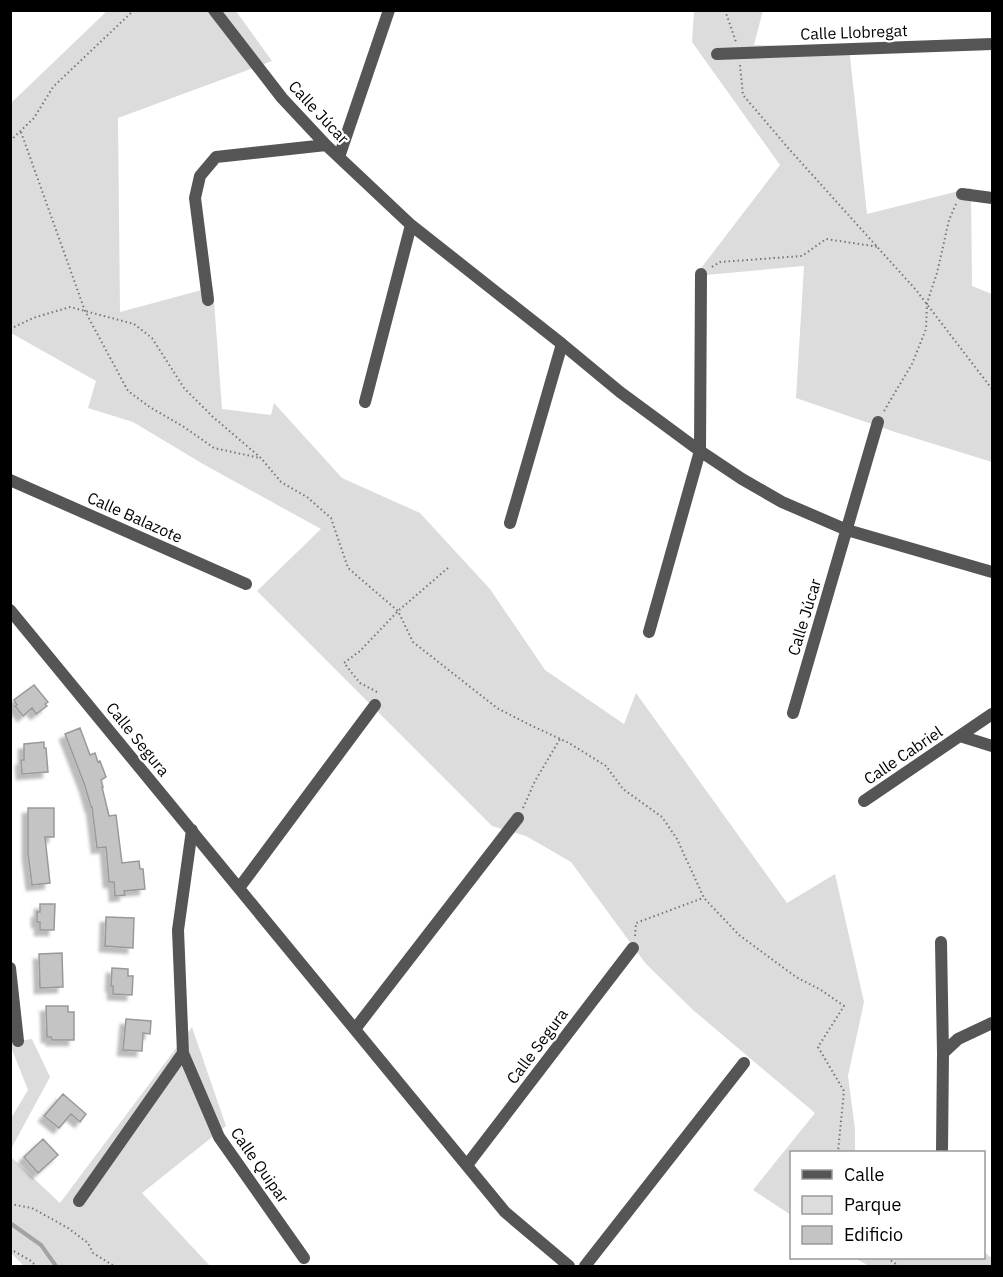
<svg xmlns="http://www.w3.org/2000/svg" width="1003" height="1277" font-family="'IBM Plex Sans',sans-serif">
<defs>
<filter id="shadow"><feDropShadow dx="-5.5" dy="5.5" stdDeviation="1.5" flood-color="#0004"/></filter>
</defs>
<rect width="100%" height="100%" fill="#fff"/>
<!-- green -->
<path fill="#dcdcdc" d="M763 10 754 45 849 47 867 214 971 188 972 286 992 294V462L895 432 796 398 804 266 695 276 780 165 692 42 694 11Z
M107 11H236L272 61 118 118 120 312 213 287 222 409 271 415 274 403 342 478 420 513 490 589 545 670 624 724 636 693 787 903 835 874 864 1002 848 1076 855 1129V1152H792L791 1215 753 1190 815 1113 693 1010 646 964 571 862 526 836 492 826 257 591 321 529 203 464 133 422 88 408 96 381 11 333 10 104Z
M192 1027 226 1126 142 1193 210 1266H24L12 1254 11 1255V1157L60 1203Z
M32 1039 50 1077 11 1149 10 1120 28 1090 11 1047V1042Z
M984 1252 992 1258V1266H869L855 1258H984Z"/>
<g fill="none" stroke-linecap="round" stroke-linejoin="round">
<!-- stream -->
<path stroke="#a3a3a3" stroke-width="4" d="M10 1223 41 1245 56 1266"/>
</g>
<!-- building -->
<path fill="#c4c4c4" stroke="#999" stroke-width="1.5" filter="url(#shadow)" d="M34 685 48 702 45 704 47 706 36 714 32 708 23 716 15 706 17 705 14 700Z
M80 728 90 755 95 753 98 762 100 761 106 777 101 780 103 787H102L109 816 116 815 122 863 139 861 140 869H143L145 889 124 891 125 895 115 896 114 882H109L106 847 97 848 92 807H91L85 786 65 734Z
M44 742V748H46L48 772 22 774 21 760H24V744Z
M28 808H54V837H45L50 883 32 885 28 854Z
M40 904H55L54 930H40V922H37V912H40Z
M106 917 134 918 133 948 105 946Z
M62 953 63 987 40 988 39 954Z
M112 968 128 969V976H133L132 995 113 994V986H111Z
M46 1006H68V1012H74V1040H52L51 1037H47Z
M126 1019 151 1021 150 1034 143 1033 142 1051 123 1050Z
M63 1094 86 1114 80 1122 71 1114 59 1128 44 1116Z
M43 1139 58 1155 38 1173 24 1157Z"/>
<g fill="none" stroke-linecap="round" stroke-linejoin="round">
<!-- path -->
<path stroke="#777" stroke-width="2" stroke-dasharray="1.5 3" stroke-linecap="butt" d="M725 10 736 42
M740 65 743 95 789 149 916 290 992 389
M21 132 85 311 128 391 151 408 184 427 214 448 260 458
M10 141 34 118 53 87 134 10
M712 267 720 262 802 256 826 239 879 247
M10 329 33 318 70 307 134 324 152 338 184 388 213 417 261 458 281 482 307 497 331 518 348 568 398 611 413 642 497 708 528 724 569 743 606 766 623 789 662 817 677 839 704 898 739 935 796 977 821 990 844 1006 818 1047 844 1091 838 1152
M884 411 912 364 926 329 927 303 937 273 949 220 956 204
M377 692 360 683 344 663 360 651 398 611 449 567
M523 808 535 781 560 739
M635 936 636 923 703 898
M10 1204 32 1208 68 1228 88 1243 93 1253 114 1266
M10 1249 31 1261 36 1266
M887 1258 899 1266"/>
<!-- street -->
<path stroke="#555" stroke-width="12" d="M214 10 282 98 326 145 411 225 562 344 620 392 700 451 742 479 782 502 847 530 992 572
M717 54 992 44
M339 157 389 10
M962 194 992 198
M208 300 195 198 200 176 216 157 326 145
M365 402 411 225
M10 480 246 584
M510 523 562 344
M10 610 505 1212 569 1266
M649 632 700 451 701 274
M793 713 878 422
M960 736 992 746
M864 801 992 714
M192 830 178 930 183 1053 219 1137 304 1258
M239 888 375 705
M941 942 943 1053 942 1152
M10 968 18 1041
M355 1029 518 818
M943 1053 958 1039 992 1023
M467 1165 633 948
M79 1201 183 1053
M585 1266 744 1063"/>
</g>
<g text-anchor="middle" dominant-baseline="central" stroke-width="4.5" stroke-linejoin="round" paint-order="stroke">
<!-- street labels -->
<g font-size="16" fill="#000" stroke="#fff">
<text transform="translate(854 32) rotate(-2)">Calle Llobregat</text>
<text transform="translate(319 112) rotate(47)">Calle Júcar</text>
<text transform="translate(135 517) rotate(24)">Calle Balazote</text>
<text transform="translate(804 617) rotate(-73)">Calle Júcar</text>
<text transform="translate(138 739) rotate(51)">Calle Segura</text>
<text transform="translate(903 755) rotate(-34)">Calle Cabriel</text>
<text transform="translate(537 1046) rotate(-53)">Calle Segura</text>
<text transform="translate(260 1165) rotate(55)">Calle Quipar</text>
</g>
</g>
<!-- border -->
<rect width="1003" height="1277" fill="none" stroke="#000000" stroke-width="24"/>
<!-- legend -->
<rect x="790" y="1151" width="195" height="108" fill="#ffffff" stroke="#999999" stroke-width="1.5"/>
<rect x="802" y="1170" width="30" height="9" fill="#555555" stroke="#999999" stroke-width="1.5"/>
<text x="844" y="1181" font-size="18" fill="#000000">Calle</text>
<rect x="802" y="1196" width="30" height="18" fill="#dcdcdc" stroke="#999999" stroke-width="1.5"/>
<text x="844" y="1211" font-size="18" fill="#000000">Parque</text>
<rect x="802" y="1226" width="30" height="18" fill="#c4c4c4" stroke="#999999" stroke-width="1.5"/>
<text x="844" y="1241" font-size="18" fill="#000000">Edificio</text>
</svg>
